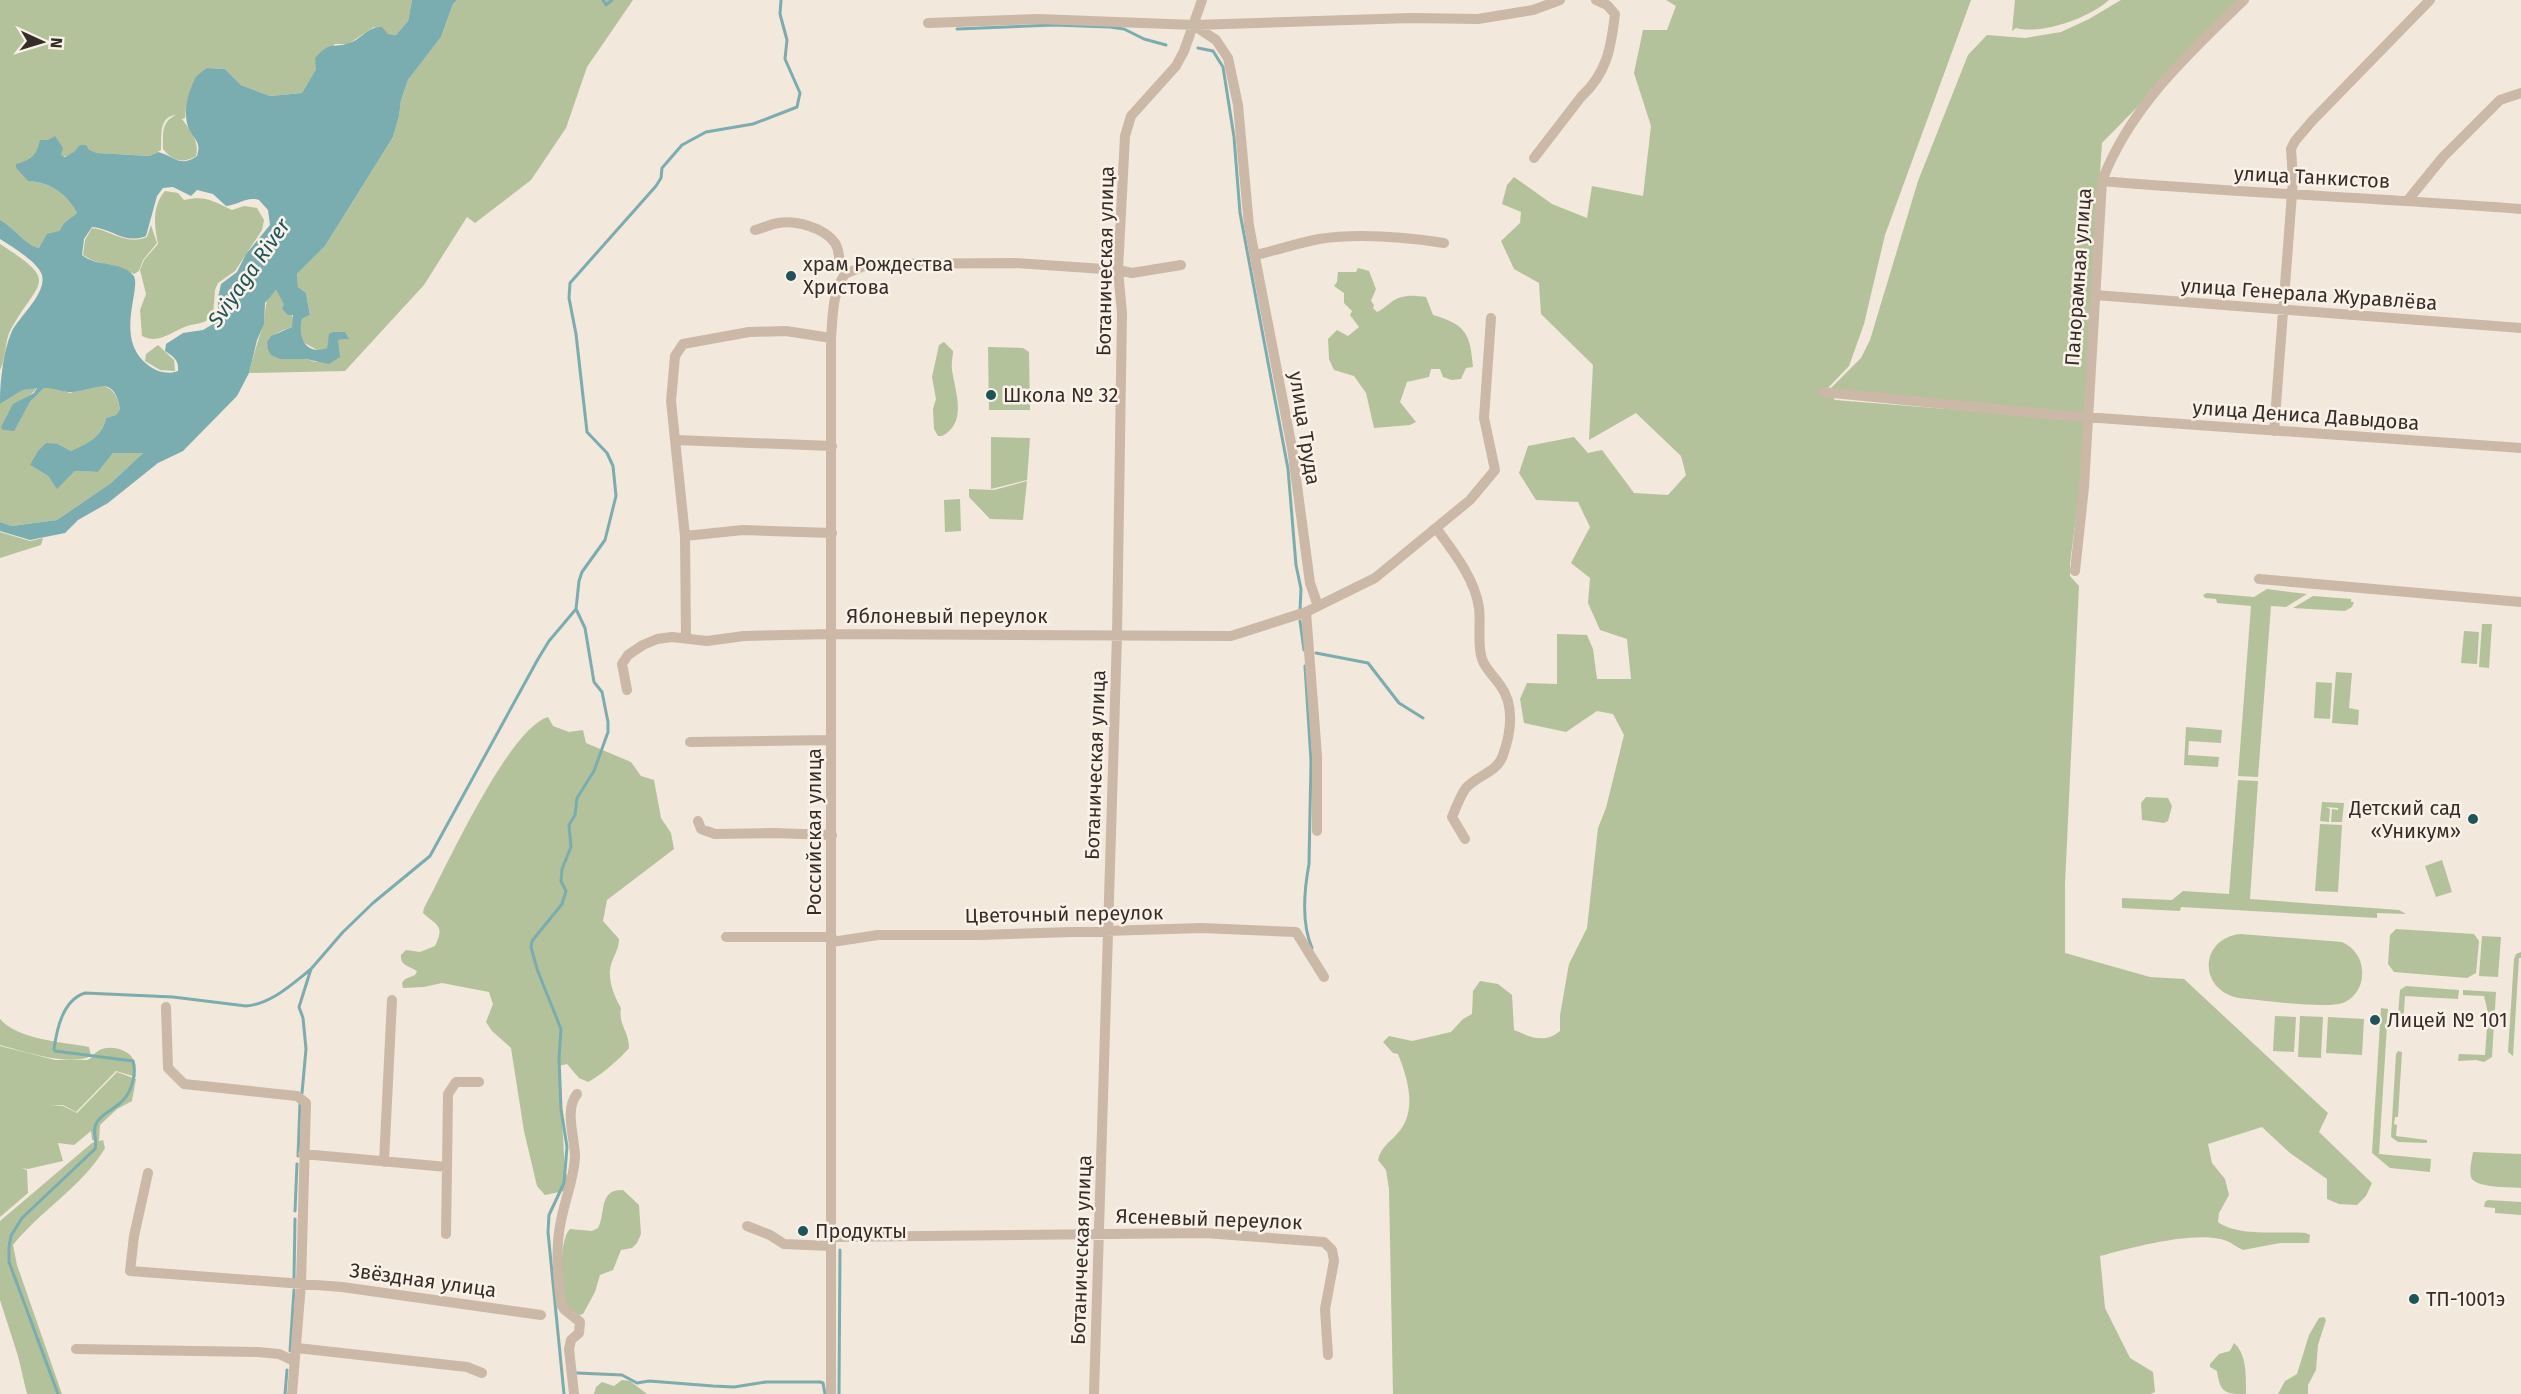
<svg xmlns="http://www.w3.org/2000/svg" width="2521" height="1394" font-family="'Fira Sans',sans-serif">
<rect width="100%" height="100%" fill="#f2e8db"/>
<!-- green -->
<path fill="#b4c29b" d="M0 0H412L408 21 396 35 388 34 374 27 348 44H335L316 69 302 93 270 96 241 85 225 69 207 68 186 107 185 118 182 119C190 130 200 142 196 156 183 164 173 161 163 149 163 133 161 122 176 115 158 117 162 136 161 150L151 156 97 153C80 146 75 157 63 156 55 155 46 153 37 152L28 161 17 164 28 181C50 182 67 194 77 213L64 223 59 231 39 248C25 245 14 227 0 220Z
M457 0H633L587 67 566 128 531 180 475 223 467 217 424 285 345 371 249 373C253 356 258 341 263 325 267 312 262 298 277 290 281 304 298 312 292 327 279 332 267 334 268 350L280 359H306L316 362 337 348 338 340 348 339 330 334 327 348 319 351 301 341 299 332 302 319 310 315 306 293 298 287 297 274 325 246 393 137 399 116 401 100 408 80 441 37 453 4Z
M1666 0H1971L1885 235 1864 324 1849 366 1828 388 1829 390 1861 358 1870 340 1918 181 1968 55 1987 35 2025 38 2061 32 2089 19 2121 0H2242L2102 143 2084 414 1830 393 1835 400 2085 420 2080 486 2070 563V576L2079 586 2065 884V953L2150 977 2184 979 2328 1113 2319 1132 2372 1183 2366 1196 2357 1205 2339 1204 2327 1199V1179L2290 1153 2262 1127 2208 1144 2212 1163 2225 1179 2229 1195 2219 1213 2218 1222C2238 1237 2281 1231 2306 1233L2310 1235 2309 1243H2280L2243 1250C2238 1248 2232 1243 2227 1241 2199 1229 2129 1248 2100 1256L2105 1308 2130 1358 2153 1372 2155 1392 2151 1394H1393L1389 1189 1386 1170 1378 1160C1381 1147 1389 1143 1397 1134 1418 1112 1408 1079 1398 1054L1393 1053 1383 1042 1389 1036 1412 1041 1451 1032 1463 1019 1472 1014 1473 991 1480 981 1498 984 1512 995 1514 1030C1531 1037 1544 1044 1560 1031V1015L1569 964 1587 928 1598 828 1606 808 1624 735 1613 714 1597 711 1566 732 1524 723 1520 699 1527 683 1557 684V634L1587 635 1593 649 1597 679H1631L1627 639 1600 630 1588 603 1590 578 1571 563 1590 527 1578 502 1536 500 1519 473 1528 446 1574 437 1588 453 1602 450 1634 493 1668 495 1686 475 1681 456 1636 413 1589 440 1593 365 1541 314 1539 283 1514 269 1501 241 1520 223 1521 212 1502 204 1507 185 1514 177 1552 204 1587 218 1592 186 1643 196 1651 126 1634 73 1643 30H1667L1676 6Z
M2015 0H2109C2089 18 2042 35 2016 28L2012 31Z
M165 191 178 193 184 200C207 195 212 201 232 210L244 206 257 208 264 220 262 230 235 271 218 283 215 290 213 316C204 324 198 323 187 326 172 331 159 345 142 336L140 310 146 294 140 270 144 260 158 244C154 225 152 206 165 191Z
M151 225 157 243 143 260 139 271 134 274C119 266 95 264 83 255L85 240 92 228C111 230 126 246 147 237Z
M0 244C61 283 39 279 11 329 4 341 7 357 0 370Z
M1358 268 1369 271 1376 289 1371 301 1374 305 1373 308 1377 312C1382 310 1384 307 1389 304 1400 294 1413 295 1426 297L1433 315C1467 325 1470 334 1473 367L1466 368 1461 379 1452 380 1443 377 1440 369H1431L1429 377 1407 382 1400 402 1416 422 1410 425 1374 428 1366 393 1354 376 1334 370 1329 359 1328 339 1337 330 1348 336 1359 327 1350 315 1352 311 1344 303V293L1334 286 1337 282 1338 272H1356Z
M944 342 953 351C953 357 951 363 952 370 955 391 968 423 942 436H938L934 429 933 409 936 399 932 377 939 345Z
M158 345 174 360 175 371 160 370 145 361 146 354Z
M988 347 1023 348 1029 352 1030 410H989Z
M95 385C112 386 117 393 120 409L116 415 106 418C102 437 88 443 71 451L58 444 30 465 48 476 57 488 75 471 98 472 113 453 144 452 111 483 57 520 12 526 0 522V404L23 390 37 387C31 399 17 397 8 415L23 414 30 402 44 388 52 387 70 393Z
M991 437 1030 438 1027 480 991 489Z
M1027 481 1023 520 990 519 969 497V489L994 490Z
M960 499 961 531 945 532 944 500Z
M0 532 30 541 43 538 41 545 0 558Z
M2267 589 2307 594 2286 607 2271 606 2258 777 2238 776 2251 606 2217 603 2216 599 2205 598 2203 595 2207 593 2254 597Z
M2313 596 2351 599V602H2354L2352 607 2345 611 2293 608Z
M2482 624H2492L2489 668 2479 667Z
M2464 631 2479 632 2477 664 2461 663Z
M2336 672 2352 673 2349 708 2359 710 2358 725 2332 723Z
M2316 682 2332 683 2330 719 2314 718Z
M548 717 553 726 569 732 583 730 586 743 631 762 641 776 654 780 661 818 671 833 674 849 607 900 603 921 619 939C619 951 610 961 610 971 609 983 615 998 621 1008 618 1025 629 1031 629 1048 621 1058 600 1076 588 1082L579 1078 567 1064 559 1066 565 1172 569 1179 564 1191 545 1195 537 1186 524 1131 511 1048 492 1031 486 1022 493 1004 489 992 442 983 424 987 403 988 402 983 405 979 415 975 417 971C410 966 400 966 401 955L406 950 420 952 435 946C446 924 435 925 423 913L424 908C446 868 508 729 548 717Z
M2186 727 2222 730 2221 743 2189 741 2188 755 2219 757 2218 767 2184 765Z
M2238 780 2258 781 2250 899 2399 910 2406 914 2377 913V918L2181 907 2180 911 2122 908V898L2172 900 2183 891 2229 894Z
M2146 797 2168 798 2172 806 2168 821 2164 823 2142 820 2141 803Z
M2322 802 2344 803 2342 822H2331L2332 809 2338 810V808L2326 807 2330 809 2329 822 2320 821Z
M2320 824 2342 825 2338 892 2315 891Z
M2442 860 2452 892 2436 897 2425 866Z
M2396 929 2474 934 2479 941 2476 973 2467 978 2394 972 2388 964 2390 935Z
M2240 934 2342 942C2354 947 2362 959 2362 971 2363 984 2357 996 2345 1002 2330 1010 2260 1000 2239 998 2198 990 2199 939 2240 934Z
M2482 936 2501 937 2498 977 2479 976Z
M2521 952V958H2519L2513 1056 2508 1052 2514 959 2516 954Z
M2406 986 2459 990 2458 999 2405 996 2403 1027H2397L2400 990Z
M2463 990 2496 992 2492 1057 2484 1062 2476 1060 2458 1061 2459 1054 2485 1055 2488 1013 2484 996 2463 995Z
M2381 1008 2388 1009 2379 1154 2431 1159 2430 1172 2390 1168 2372 1153Z
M2275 1016 2296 1017 2294 1052 2273 1051Z
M2300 1016 2323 1017 2321 1058 2298 1057Z
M2328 1017 2364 1019 2362 1055 2326 1053Z
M0 1019C18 1040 63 1042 89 1047L91 1056C69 1067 23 1051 0 1045Z
M0 1046 55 1060H87C93 1058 93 1054 98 1051 109 1044 131 1049 135 1063 136 1067 135 1073 136 1077L116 1071 76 1112 63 1105H50L63 1106 77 1113 117 1072 136 1079 132 1101 117 1109 100 1125 99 1141 103 1140 105 1148C82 1187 41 1210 13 1245L17 1265 62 1394H27L18 1356 0 1300V1221L92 1143 98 1141 92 1140 91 1131 74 1145 58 1143 63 1161 28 1169 21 1168 27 1170 28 1193 0 1217Z
M2398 1051 2402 1052 2398 1117H2395L2394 1124 2397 1125 2396 1136 2427 1140V1143L2398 1142 2391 1137 2396 1054Z
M2473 1152 2521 1154V1188C2510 1187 2474 1188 2471 1177 2469 1170 2472 1159 2473 1152Z
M623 1190 639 1205 641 1234 637 1243 632 1248 621 1250 613 1270 600 1275 595 1292 583 1314 571 1317C561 1303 557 1242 570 1229L592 1231 598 1228C606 1214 598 1189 623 1190Z
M2488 1200 2521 1202V1215L2495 1213V1208L2484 1207 2485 1202Z
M2324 1317 2326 1320 2318 1345 2316 1370 2308 1385V1394H2278L2285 1381 2297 1374 2309 1335 2319 1318Z
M2234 1343C2247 1354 2246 1377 2246 1394 2225 1394 2220 1393 2217 1371L2210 1367V1364L2219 1354 2230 1351Z
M622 1380 630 1381 647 1394H594L596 1387 602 1382 614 1386Z"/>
<!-- water -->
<path fill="#7aadb0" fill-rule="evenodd" d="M412 0H457L453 4 441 37 408 80 401 100 399 116 393 137 325 246 297 274 298 287 306 293 310 315 302 319C297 337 306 356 327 348L329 334 333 332H345L349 339 338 340 340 357 329 364 306 359H280L271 355 268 350 267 342 271 336 292 327 293 315H288L282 309 284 304 276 290 265 303 264 324 257 340 249 373 237 396 183 451 158 463 108 503 78 520 65 533 30 540 0 531V522L12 526 57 520 111 483 143 453H113L98 472 75 471 57 489 48 476 30 465 38 451 46 443 58 444 71 451C88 443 102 437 106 418L116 415 120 409C114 374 97 389 73 392 64 393 54 387 44 388L30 402 14 431 3 430 1 427 13 404 34 393 37 388 23 390 0 404C0 383 3 351 12 331 20 316 47 293 42 275 38 262 11 246 0 239V220C14 227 25 245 39 248L47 234 59 231 64 223 77 213C67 194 50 182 28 181L16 168V164C31 160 37 155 40 140H48L55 136 63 148 61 155 65 157 74 152 80 145H86L89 150 97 153 150 156 158 152C174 156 180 168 197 156 201 143 196 141 190 131 182 116 187 95 194 81 196 75 203 71 207 68L225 69 241 85 270 96 302 93 316 69 315 58C331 40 332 49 349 43 362 39 368 26 382 27L388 34 396 35 408 21ZM173 187 191 196 197 190 213 194 226 206C238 205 247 196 259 200L268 210 270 225 246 254 237 272 221 284 218 298V312L213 324 203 330 183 333 166 344 165 351C174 357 179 360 178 371 171 374 163 373 156 370 108 345 144 287 133 275 121 261 96 267 82 255L84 239 92 227C111 228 125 245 146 236L157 196 163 188Z"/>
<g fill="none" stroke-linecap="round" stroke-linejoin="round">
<!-- stream -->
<path stroke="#7aadb0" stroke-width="3" d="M603 0 606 5 612 0
M957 29 1054 25 1110 27 1124 29 1144 39 1166 45
M1198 48 1213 51 1223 67 1234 137 1240 213 1288 469 1296 565 1301 589 1300 610
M1300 621 1304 650
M1316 653 1368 663 1399 703 1423 718
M1305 666 1311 761 1309 864C1304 891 1301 923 1312 948
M302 1093 306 1049 303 1018 299 1007 311 969 343 932 373 903 430 856 538 659 549 641 576 609
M298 1156 300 1103
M295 1211 297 1164
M294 1278 295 1219
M290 1351 294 1290
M577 1373 622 1375 637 1383 649 1381 713 1386 734 1387 766 1382H820L823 1383 825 1394
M58 1394 9 1262V1247L11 1236 22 1218 95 1149C98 1140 91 1131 97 1122 103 1113 111 1111 119 1104 131 1095 137 1075 133 1061L55 1051 54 1049C57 1028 63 1000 85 993L173 997 246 1006C271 1004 291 985 311 969
M285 1394 287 1370
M564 1394 548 1232 549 1215 564 1183 567 1147 561 1109 559 1058 561 1029 537 969 531 947 532 941 562 904 566 891 561 881 562 869 571 847 569 825 575 815 577 798 594 771 608 732V722L602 692 594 682 585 628 576 609 579 581 582 572 605 540 616 496 613 466 607 453 587 432 576 334 569 298 570 283 656 186 661 178 662 168 682 145 706 132 753 124 797 107 800 93 785 59 787 40 780 14 781 0
M839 1394 840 1250"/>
<!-- minor -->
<path stroke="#cbb8a7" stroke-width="10" d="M928 23 1038 19 1195 25 1411 18 1478 19 1533 10 1560 0
M1195 26 1216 40 1228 58 1238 105 1249 226 1292 448 1310 583 1318 606
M1534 158 1581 97C1607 73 1611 48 1615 14L1607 5 1596 0
M2102 181C2241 193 2381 198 2521 209
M2408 200 2443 157 2500 100 2521 93
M755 230C763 228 771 224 778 223 796 220 825 228 835 243 842 254 836 262 845 274
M1256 255C1277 250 1298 243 1319 239 1359 233 1404 237 1444 243
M845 274 869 264 1015 263 1118 270 1132 273 1181 265
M2095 295 2521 328
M1823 392 2057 415 2521 448
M2274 431 2293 180 2291 149 2295 141 2312 121 2430 0
M676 440 832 446
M1436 528C1453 551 1475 579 1479 608 1481 624 1477 644 1482 659 1486 670 1494 676 1500 685 1515 705 1511 733 1503 755 1498 772 1476 776 1466 788 1460 796 1456 808 1452 817L1465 839
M685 536 743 530 832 533
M2075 571 2084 487 2102 181C2130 107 2188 54 2244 0
M2259 579 2521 602
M1306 612 1317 756V831
M686 638 685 536 671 401 675 356 683 344 749 332 786 331 831 338
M627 690 622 664 628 655 643 645 657 639 672 637 707 641 744 636 831 634 1231 636 1306 612 1375 578 1470 500 1495 470 1484 418 1491 318
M690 742 831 740
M698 821 701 829 715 834 773 833 832 835
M726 937H832
M832 942 878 935H980L1202 928 1296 932 1324 977
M166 1007 168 1068 184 1084 297 1096 306 1103 301 1284 292 1394
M303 1154 447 1167 448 1094 456 1082H479
M384 1162 392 1000
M148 1173 134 1236 130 1271 342 1287 541 1315
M747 1226 770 1235 784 1244 830 1246
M446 1234 447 1167
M831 1237 1205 1233 1324 1242 1332 1250 1334 1261 1325 1309 1328 1355
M297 1348 467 1367 482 1373
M76 1349 258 1352 279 1354 294 1361
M574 1394 569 1349 571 1340 579 1333 580 1322 564 1309 561 1304C558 1276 555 1248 561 1221 565 1199 574 1179 575 1157 575 1138 564 1110 577 1094
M831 1394V338C833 315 832 293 845 274
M1094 1394 1117 635 1122 313 1118 270 1125 136 1131 116 1176 66 1184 51 1202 0"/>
</g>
<!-- markers -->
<g fill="#1c5459" stroke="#faf2e8" stroke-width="2">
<circle cx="791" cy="276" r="6"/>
<circle cx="991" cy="395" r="6"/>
<circle cx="2473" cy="819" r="6"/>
<circle cx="2375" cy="1020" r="6"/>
<circle cx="803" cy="1231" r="6"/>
<circle cx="2414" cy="1299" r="6"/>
</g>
<g text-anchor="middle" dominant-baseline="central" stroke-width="5" stroke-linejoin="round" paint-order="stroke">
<!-- street labels -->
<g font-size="20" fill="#372d28" stroke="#faf2e8">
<text transform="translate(2312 177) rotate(3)">улица Танкистов</text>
<text transform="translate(1105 261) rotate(-89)">Ботаническая улица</text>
<text transform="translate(2078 277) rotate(-86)">Панорамная улица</text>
<text transform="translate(2309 294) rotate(4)">улица Генерала Журавлёва</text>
<text transform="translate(2306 415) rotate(4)">улица Дениса Давыдова</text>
<text transform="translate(1305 428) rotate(81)">улица Труда</text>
<text x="947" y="616">Яблоневый переулок</text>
<text transform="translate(1095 765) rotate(-88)">Ботаническая улица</text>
<text transform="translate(814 832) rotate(-90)">Российская улица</text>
<text transform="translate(1064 914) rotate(-1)">Цветочный переулок</text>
<text transform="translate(1209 1219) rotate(2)">Ясеневый переулок</text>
<text transform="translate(1081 1250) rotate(-88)">Ботаническая улица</text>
<text transform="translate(423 1280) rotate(8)">Звёздная улица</text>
</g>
<!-- poi labels -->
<g font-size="20" fill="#372d28" stroke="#faf2e8" text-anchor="start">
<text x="803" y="264">храм Рождества<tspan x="803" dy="23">Христова</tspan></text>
<text x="1003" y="395">Школа № 32</text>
<text x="2461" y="808" text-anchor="end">Детский сад<tspan x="2461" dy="23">«Уникум»</tspan></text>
<text x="2387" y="1020">Лицей № 101</text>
<text x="815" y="1231">Продукты</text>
<text x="2426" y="1299">ТП-1001э</text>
</g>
<!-- water labels -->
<g font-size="21" font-style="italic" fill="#1c5459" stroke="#faf2e8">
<text transform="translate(249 273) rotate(-55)">Sviyaga River</text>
</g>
</g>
<!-- north arrow -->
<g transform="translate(42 42) rotate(94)" stroke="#faf2e8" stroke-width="4.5" paint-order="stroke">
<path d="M0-4.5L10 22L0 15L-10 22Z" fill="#372d28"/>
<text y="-9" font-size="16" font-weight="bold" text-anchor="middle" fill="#372d28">N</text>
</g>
</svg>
